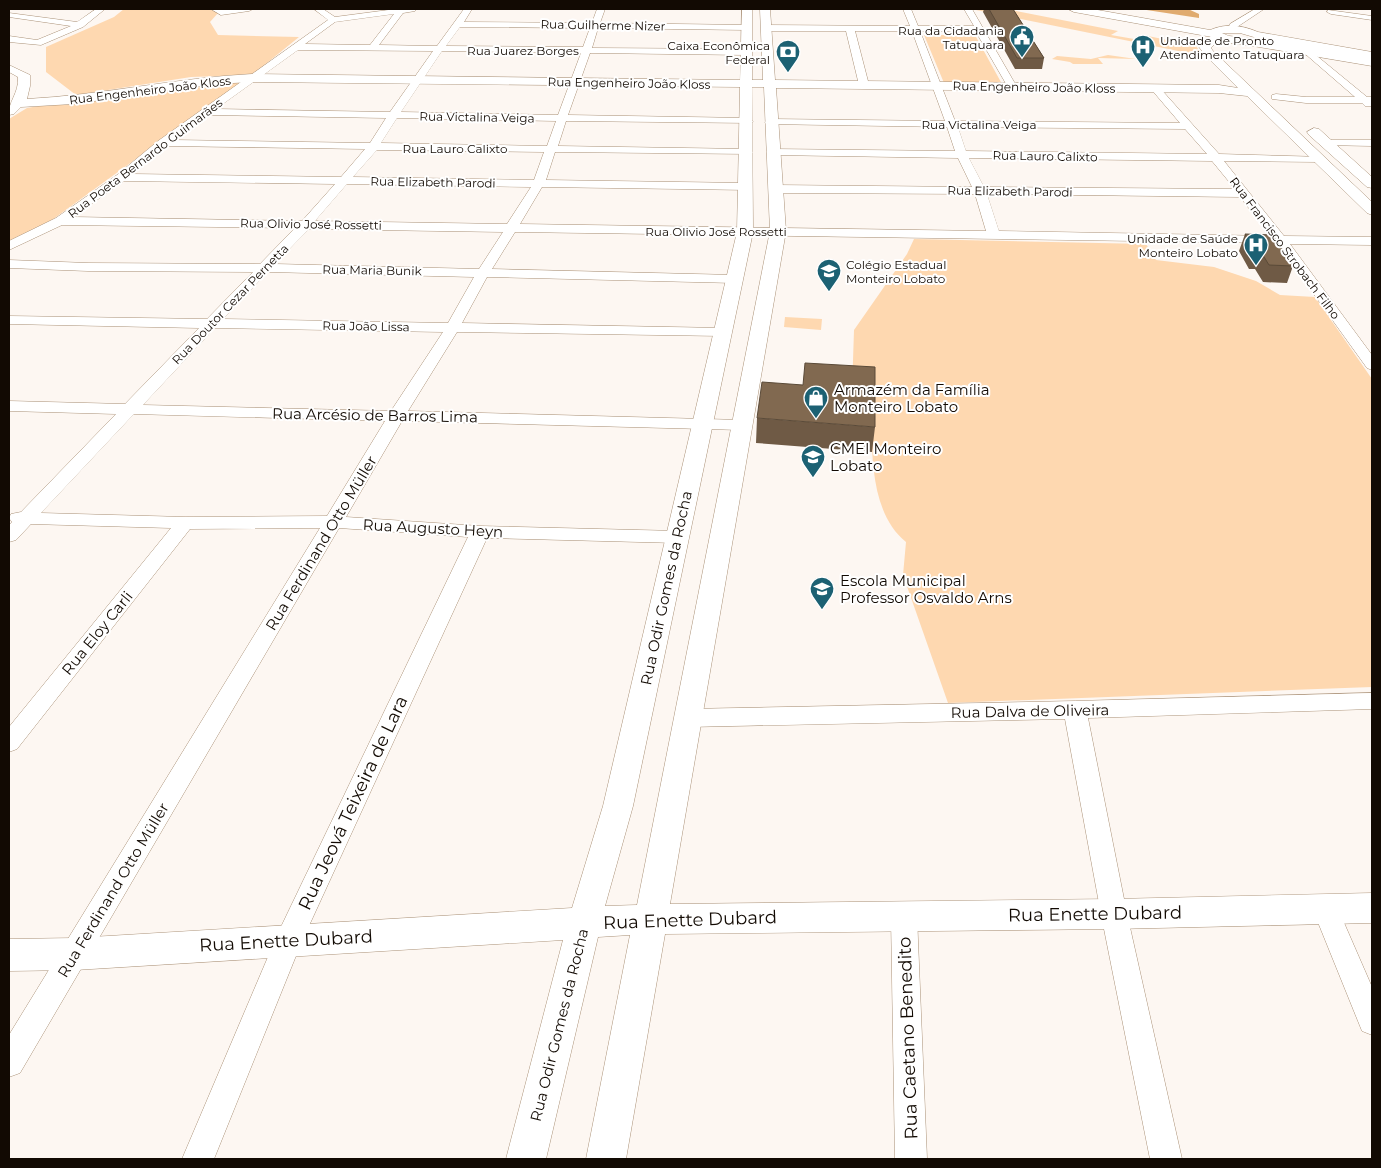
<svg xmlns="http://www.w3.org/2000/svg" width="1381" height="1168" font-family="Montserrat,sans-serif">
<rect width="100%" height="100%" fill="#fdf7f2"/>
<!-- green -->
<path fill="#fed8b0" d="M124 9H210L218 13 210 22 218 35 299 37 252 75 191 77 76 95 46 72V47L114 17Z
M971 9H1006L1118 31 1111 35 1140 40 1148 36 1196 46 1203 56Z
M924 35H975L1002 84 944 83Z
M1108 55 1136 59 1098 58 1103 64H1073L1070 62 1052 59 1057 56 1091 59Z
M243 81 52 220 9 241V119L27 108 44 105 80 103 174 89Z
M914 239 1146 244 1156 260 1214 267 1256 281 1280 295 1315 297 1372 379V687L948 703 903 575 906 542C866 510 872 438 872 392L852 391 854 330 907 254Z
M785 317 822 319 821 330 784 327Z"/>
<!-- water -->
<path fill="#e0ab6f" d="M1140 9H1188L1199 14V18Z"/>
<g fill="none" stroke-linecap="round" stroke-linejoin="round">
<defs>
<path id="minor" d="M96 9H105L83 27 41 45 9 42V36L37 40 71 26 9 17V13L77 22Z
M211 9H253L249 11 221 15Z
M314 9H323L335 17 396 9H416L415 11 403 13 379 45 437 46 464 9H472L464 22 592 23 597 9H605L600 23 750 25V29L747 30 598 28 592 48 747 49 752 52 747 55 590 53 568 115 748 118 753 121 752 123 566 121 558 146 747 149 753 152 751 154 555 152 546 180 746 183 752 187 750 190 542 187 520 224 986 231 975 194 775 193 769 189 775 185 972 187 958 158 772 155 766 152 772 149 955 151 947 127 766 124 765 122 770 119 945 121 912 31H855L869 85 864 88 859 85 846 31H765L761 28 765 25 910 26 903 9H911L918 26H974L964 9H972L1017 87 1015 89H1009L976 32 920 31 955 121 1180 123 1151 89 1156 86 1159 87 1219 154 1323 157 1325 159 1323 161 1319 162 1224 161 1284 236 1372 237V245L1290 244 1372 355V370L1367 368 1277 243 515 232 492 269 735 275 742 279 735 283 487 277 462 323 723 328 728 329 730 332 728 335 723 336 457 332 408 411 742 420 748 421 750 425 748 429 742 430 402 421 346 517 480 526 678 531 685 533 688 537 685 541 678 543 487 538 302 941 214 1159H182L279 931 468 537 339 528 20 1073 9 1077V1035L320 528 190 529 17 749 9 752V727L171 528 31 524 16 540 9 542V525L12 522 9 518 11 514 21 512 116 414 9 411V401L125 404 199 328 9 324V316L207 319 253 272 88 271 9 268V260L88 263 260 264 295 228 62 225 9 250V241L56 218 117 175 158 141 328 20ZM394 14 370 45 305 44 335 22ZM460 27 590 28 583 47 446 46ZM298 50 433 51 390 112 216 109ZM442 51 581 53 558 115 401 112ZM207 115 386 118 370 143 173 140ZM397 118 556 121 547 146 381 143ZM958 127 1185 129 1207 154 966 151ZM165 146 365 149 341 177 132 174ZM377 150 544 152 534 180 353 177ZM969 158 1212 161 1235 189 984 187ZM124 181 335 184 302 221 73 217ZM347 184 531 187 507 224 315 221ZM987 194 1240 197 1271 236 999 231ZM309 229 503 232 479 269 275 264ZM268 272 474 277 448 323 223 319ZM215 328 443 332 391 411 143 405ZM134 414 385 421 327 516 185 517 41 513Z
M1255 9H1264L1237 27 1235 31H1229L1228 29 1230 24Z
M1328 10 1372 16V20L1331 14 1327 12Z
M1306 47 1367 97H1372V106H1365L1362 103H1306L1272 99V95L1276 94 1306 97H1355L1303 52V48Z
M1326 140H1372V146L1322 145 1321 143 1322 141Z
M1372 693V709L1088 718 1127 914 1182 1159H1150L1101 914 1065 719 687 727 679 724 676 718 679 712 687 709 1075 701Z
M1326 898 1335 902 1372 987V1035L1362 1031 1313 910 1317 902Z
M904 904 913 907 917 916 927 1159H895L891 916 895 907Z"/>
<path id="tertiary" d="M742 9H752V80H763L760 9H770L775 80 1219 85 1238 88 1205 55 1199 47 1213 34H1221L1222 36 1211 48 1213 51 1372 202V215L1367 213 1247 96 1219 93 776 88 786 231 670 904 1114 899 1372 893V923L1114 929 665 934 626 1159H586L630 935 598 937 546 1159H506L563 940 75 970 9 971V939L75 938 572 908 603 806 737 232 740 87 252 82 214 84 73 104 21 107 14 114 9 115C8 101 19 94 18 77L9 72V65L30 75V86L27 99C102 95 176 78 252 74L740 80ZM752 87H764L770 231 637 905 605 906 633 806 753 232Z
M1314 128 1319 129 1372 177V188L1367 187 1309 135 1307 132Z"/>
<path id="secondary" d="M1068 9H1092L1210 30C1226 23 1242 25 1258 32L1372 52V66L1247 45 1229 43 1212 37 1074 12ZM1222 33H1240L1264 40 1229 36Z"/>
</defs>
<!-- minor casing -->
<use href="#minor" stroke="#ab9278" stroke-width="1"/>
<!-- tertiary casing -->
<use href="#tertiary" stroke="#ab9278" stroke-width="1"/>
<!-- secondary casing -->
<use href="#secondary" stroke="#ab9278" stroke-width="1"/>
<!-- minor -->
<use href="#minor" fill="#fff" fill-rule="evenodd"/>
<!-- tertiary -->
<use href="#tertiary" fill="#fff" fill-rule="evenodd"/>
<!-- secondary -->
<use href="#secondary" fill="#fff" fill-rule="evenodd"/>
</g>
<!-- wall -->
<path fill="#6f5a45" d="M984 9H1013L1044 58 1042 69H1015L983 12Z
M1245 234 1293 266 1287 283 1263 282 1255 269H1249L1239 251Z
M757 418 875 427 872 452 756 443Z"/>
<!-- building -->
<path fill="#816950" stroke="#5a4a38" d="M989 9H1013L1044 58H1017Z
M1245 234 1273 235 1293 266 1269 265 1261 252H1255Z
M805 363 875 367V427L757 418 762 382 803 385Z"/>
<!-- icons -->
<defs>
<symbol id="civic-pin" viewBox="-11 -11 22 30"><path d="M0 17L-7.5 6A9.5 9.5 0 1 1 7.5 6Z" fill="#1c6173" stroke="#fff"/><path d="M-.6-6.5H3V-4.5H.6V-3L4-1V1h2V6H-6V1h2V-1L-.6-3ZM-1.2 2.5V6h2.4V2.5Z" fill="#fff"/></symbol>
<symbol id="hospital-pin" viewBox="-11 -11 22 30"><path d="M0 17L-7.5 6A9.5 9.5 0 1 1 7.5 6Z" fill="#1c6173" stroke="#fff"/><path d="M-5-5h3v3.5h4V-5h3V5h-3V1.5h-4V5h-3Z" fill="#fff"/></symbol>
<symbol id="bank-pin" viewBox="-11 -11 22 30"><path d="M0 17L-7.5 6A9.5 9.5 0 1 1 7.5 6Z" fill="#1c6173" stroke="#fff"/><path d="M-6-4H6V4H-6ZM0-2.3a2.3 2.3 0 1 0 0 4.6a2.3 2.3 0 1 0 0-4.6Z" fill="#fff"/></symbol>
<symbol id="school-pin" viewBox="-11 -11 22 30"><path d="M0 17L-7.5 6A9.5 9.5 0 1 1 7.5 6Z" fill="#1c6173" stroke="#fff"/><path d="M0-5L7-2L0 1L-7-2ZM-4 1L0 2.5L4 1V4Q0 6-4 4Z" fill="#fff"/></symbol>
<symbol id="shop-pin" viewBox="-11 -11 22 30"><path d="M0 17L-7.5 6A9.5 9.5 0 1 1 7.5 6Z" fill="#1c6173" stroke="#fff"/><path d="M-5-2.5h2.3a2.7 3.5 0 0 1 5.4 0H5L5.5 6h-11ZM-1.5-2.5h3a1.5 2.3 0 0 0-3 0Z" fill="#fff"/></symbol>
</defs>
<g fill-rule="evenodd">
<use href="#civic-pin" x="1008" y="23" width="28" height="38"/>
<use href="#hospital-pin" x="1129" y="33" width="28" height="38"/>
<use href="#bank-pin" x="774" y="38" width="28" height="38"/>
<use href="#hospital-pin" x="1242" y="231" width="28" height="38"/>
<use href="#school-pin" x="815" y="257" width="28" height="38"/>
<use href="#shop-pin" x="802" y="384" width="28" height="38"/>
<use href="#school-pin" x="799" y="443" width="28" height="38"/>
<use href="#school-pin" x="808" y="575" width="28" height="38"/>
</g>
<g text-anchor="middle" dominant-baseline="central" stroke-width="4" stroke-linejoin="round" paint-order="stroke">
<!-- far-street labels -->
<g font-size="12" fill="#120a03" stroke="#fff">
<text transform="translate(603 25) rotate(1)">Rua Guilherme Nizer</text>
<text x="523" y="50">Rua Juarez Borges</text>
<text transform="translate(629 83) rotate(1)">Rua Engenheiro João Kloss</text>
<text transform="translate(1034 87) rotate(1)">Rua Engenheiro João Kloss</text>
<text transform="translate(150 90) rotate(-7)">Rua Engenheiro João Kloss</text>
<text transform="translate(477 117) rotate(1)">Rua Victalina Veiga</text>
<text x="979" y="124">Rua Victalina Veiga</text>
<text x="455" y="148">Rua Lauro Calixto</text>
<text transform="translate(1045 156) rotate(1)">Rua Lauro Calixto</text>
<text transform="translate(145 158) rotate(-37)">Rua Poeta Bernardo Guimarães</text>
<text transform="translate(433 182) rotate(1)">Rua Elizabeth Parodi</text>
<text transform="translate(1010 191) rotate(1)">Rua Elizabeth Parodi</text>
<text transform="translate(311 224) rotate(1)">Rua Olivio José Rossetti</text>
<text x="716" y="231">Rua Olivio José Rossetti</text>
<text transform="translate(1285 248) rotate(53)">Rua Francisco Strobach Filho</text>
<text transform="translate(372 270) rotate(1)">Rua Maria Bunik</text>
<text transform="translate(230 304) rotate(-46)">Rua Doutor Cezar Pernetta</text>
<text transform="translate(366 326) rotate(1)">Rua João Lissa</text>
</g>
<!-- far-poi labels -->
<g font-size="12" fill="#120a03" stroke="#fff" text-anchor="end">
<text x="1004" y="30">Rua da Cidadania<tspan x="1004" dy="14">Tatuquara</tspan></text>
<text x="1160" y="40" text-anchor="start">Unidade de Pronto<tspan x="1160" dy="14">Atendimento Tatuquara</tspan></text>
<text x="770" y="45">Caixa Econômica<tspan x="770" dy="14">Federal</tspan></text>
<text x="1238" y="238">Unidade de Saúde<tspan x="1238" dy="14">Monteiro Lobato</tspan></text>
<text x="846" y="264" text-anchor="start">Colégio Estadual<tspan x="846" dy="14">Monteiro Lobato</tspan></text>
</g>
<!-- poi labels -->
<g font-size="15" fill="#120a03" stroke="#fff" text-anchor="start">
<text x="834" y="389">Armazém da Família<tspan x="834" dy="17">Monteiro Lobato</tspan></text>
<text x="830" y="448">CMEI Monteiro<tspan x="830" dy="17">Lobato</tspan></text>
<text x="840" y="580">Escola Municipal<tspan x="840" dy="17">Professor Osvaldo Arns</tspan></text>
</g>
<!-- street labels -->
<g font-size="15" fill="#120a03" stroke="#fff">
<text transform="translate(375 415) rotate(1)">Rua Arcésio de Barros Lima</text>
<text transform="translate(433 528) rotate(3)">Rua Augusto Heyn</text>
<text transform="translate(321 543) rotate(-59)">Rua Ferdinand Otto Müller</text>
<text transform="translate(666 588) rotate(-78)">Rua Odir Gomes da Rocha</text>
<text transform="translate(97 633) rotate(-51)">Rua Eloy Carli</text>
<text transform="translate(1030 711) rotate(-1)">Rua Dalva de Oliveira</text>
<text transform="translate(113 890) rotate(-59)">Rua Ferdinand Otto Müller</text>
<text transform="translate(559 1025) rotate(-76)">Rua Odir Gomes da Rocha</text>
</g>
<!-- near-street labels -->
<g font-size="18" fill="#120a03" stroke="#fff">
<text transform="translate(353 803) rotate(-65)">Rua Jeová Teixeira de Lara</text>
<text transform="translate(1095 914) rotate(-1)">Rua Enette Dubard</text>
<text transform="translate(690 920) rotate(-2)">Rua Enette Dubard</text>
<text transform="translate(286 941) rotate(-3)">Rua Enette Dubard</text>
<text transform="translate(908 1038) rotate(-92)">Rua Caetano Benedito</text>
</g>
</g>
<!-- border -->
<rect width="1381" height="1168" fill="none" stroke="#120a03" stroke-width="20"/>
</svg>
